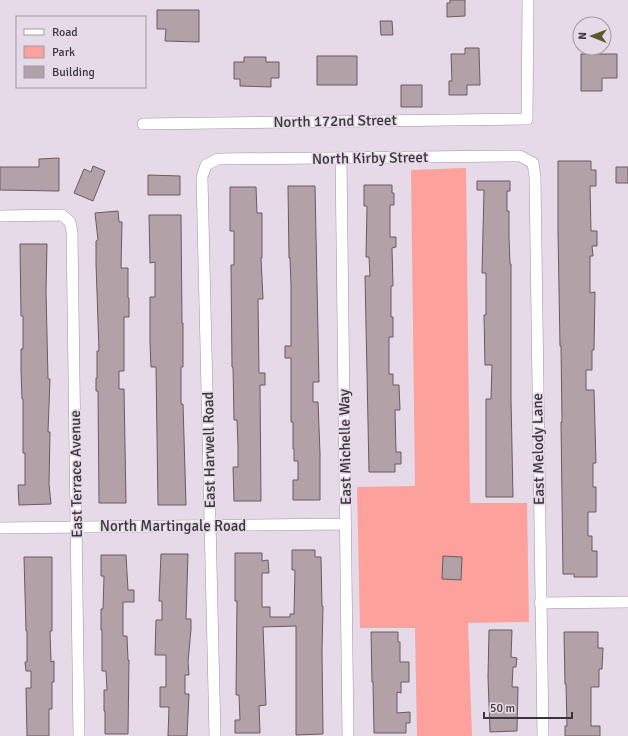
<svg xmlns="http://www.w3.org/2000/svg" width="628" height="736" font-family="Signika,sans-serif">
<rect width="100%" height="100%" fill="#e6dae8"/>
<!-- green -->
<path fill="#fda19d" d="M466 168 470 503H527L529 622 468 623 472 736H417L415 628H360L357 487 415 486 411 170Z"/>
<!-- building -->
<path fill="#b3a1a8" stroke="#6a5a61" d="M450 0H465V16L447 17V3H450Z
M157 10H199V42L165 41 166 29H157Z
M380 21H392L393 35H381Z
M465 48H479L480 85H467V95H449V81H452L451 54H465Z
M581 54H617V78H602V91H581Z
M317 56H357V85H317Z
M244 57H266V62H279V78H271V87L240 86V79H234V62H244Z
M401 85H422V107H401Z
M59 158V191L0 190V167H39V159Z
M558 161H591V170H596V186H590L591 231H597V246H592L593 256H590V293L595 292 594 350H592V370H586V390H594L596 463H593V487H596V512H588V536H592V551H597V577H574V574H563L561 422H562L561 346H560L558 231Z
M93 166 105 171 93 201 74 193 84 169 91 172Z
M616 167H628V183H616Z
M148 175 180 176V195H148Z
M477 181H510V191H507V211H509V237L510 264H511V399L513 497H486V399H491L492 365H485L484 315H486V273H482L484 190H477Z
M364 185H392V193H394V205H390V237H396V247L392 248 393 286H391V317H393V337H389V374H393V385H399L400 410H395L396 452H401V464H395V472H369L365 276H370L369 257H366L367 206H364Z
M288 186H315L319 382H313V402H318L320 453V500H293V480H298V461H294V449H293V422H291V358H285V346H291V285L290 258H289Z
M230 187H256L257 213H262V258H261L263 299H258L259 373H265V385H260L261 501H234L233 467H238V447L237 420H234L233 367H232L231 265H234V231H230Z
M118 211 119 222H122L121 268H128V298H129V317H124V371H119V389H124L126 503H99L98 391H96V378H97V351H99L96 263V241L98 240 95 213Z
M149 215H181L182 323H183V367H181V404H183L186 505H158L156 367H151L150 343V297H155V262L150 263Z
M20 244H47L46 291 48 379H50L48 432H50L49 484 51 504 19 505 18 485H25V453H23V399H22L21 370V349H23V316H21Z
M292 550H315V557H321L322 606H323L322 651 323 734 296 735V626L263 627 266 705 259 706 260 733H235V720H240L239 695H236L237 601H235V553H262V561L268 560 269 573H262V607H270V617H290V614H294L295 570H292Z
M161 554H188L186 619H191V629L188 662 189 675H185V694H189L187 736H168L169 707H160V687H166V655H155L156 620H162V601H159Z
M101 555H126L128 590H134V602H123V636H127L128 660H129L128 734H105V711H104V690H107L106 671H102V630H101V609H103L104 576H101Z
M443 556 462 557 461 580 442 579Z
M24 557H52V631H50L51 662 54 661V682H52V709H49V736H27L26 688H31V671H26L25 662H27V631H26Z
M489 630H512L511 657 517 658 516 667H513L512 687H518L517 731 490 732 488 677Z
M371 632H398V642H400V662H409V682H401V693L397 692V713L410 712V723H406V733H374L373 682H372Z
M564 632H598V648H603L602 669H599V687H591V726H600V736H565V726H567L566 684H565Z"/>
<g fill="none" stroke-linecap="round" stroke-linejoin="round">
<defs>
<path id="minor" d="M143 124 527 119 528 0
M341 158 348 736
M0 216 62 215 70 222 72 232 79 736
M0 528 346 524
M540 603 628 602
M215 736 202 177 206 165 218 159 520 156 533 163 535 177 543 736"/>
</defs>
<!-- minor casing -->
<use href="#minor" stroke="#9f94a0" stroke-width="12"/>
<!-- minor -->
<use href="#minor" stroke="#fff" stroke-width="11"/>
</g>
<g text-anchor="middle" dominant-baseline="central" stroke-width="3.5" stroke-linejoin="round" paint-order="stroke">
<!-- street labels -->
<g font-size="15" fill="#3a353b" stroke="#e6dae8">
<text transform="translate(335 121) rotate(-1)">North 172nd Street</text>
<text transform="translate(370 158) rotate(-1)">North Kirby Street</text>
<text transform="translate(345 447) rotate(-91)">East Michelle Way</text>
<text transform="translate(538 449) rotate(-91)">East Melody Lane</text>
<text transform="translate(209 450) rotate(-91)">East Harwell Road</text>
<text transform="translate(76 474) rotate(-91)">East Terrace Avenue</text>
<text x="173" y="526">North Martingale Road</text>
</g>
</g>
<!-- legend -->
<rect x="16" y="16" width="130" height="72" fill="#e6dae8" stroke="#a198a3"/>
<rect x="24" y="29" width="20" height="6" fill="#ffffff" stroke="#a198a3"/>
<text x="52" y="36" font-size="12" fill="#3a353b">Road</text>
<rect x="24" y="46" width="20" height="12" fill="#fda19d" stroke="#a198a3"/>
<text x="52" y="56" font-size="12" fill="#3a353b">Park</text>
<rect x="24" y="66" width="20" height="12" fill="#b3a1a8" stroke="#a198a3"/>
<text x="52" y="76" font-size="12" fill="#3a353b">Building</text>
<!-- north arrow -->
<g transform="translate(592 36) rotate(271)"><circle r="19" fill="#e6dae8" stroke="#a198a3"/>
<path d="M0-3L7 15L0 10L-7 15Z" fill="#585c2a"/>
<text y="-6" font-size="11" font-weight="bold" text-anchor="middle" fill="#3a353b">N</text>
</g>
<!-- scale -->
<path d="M484 712v6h88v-6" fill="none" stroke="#3a353b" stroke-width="2"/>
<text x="490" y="712" font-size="12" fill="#3a353b" stroke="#e6dae8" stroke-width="3" paint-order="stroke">50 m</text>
</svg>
